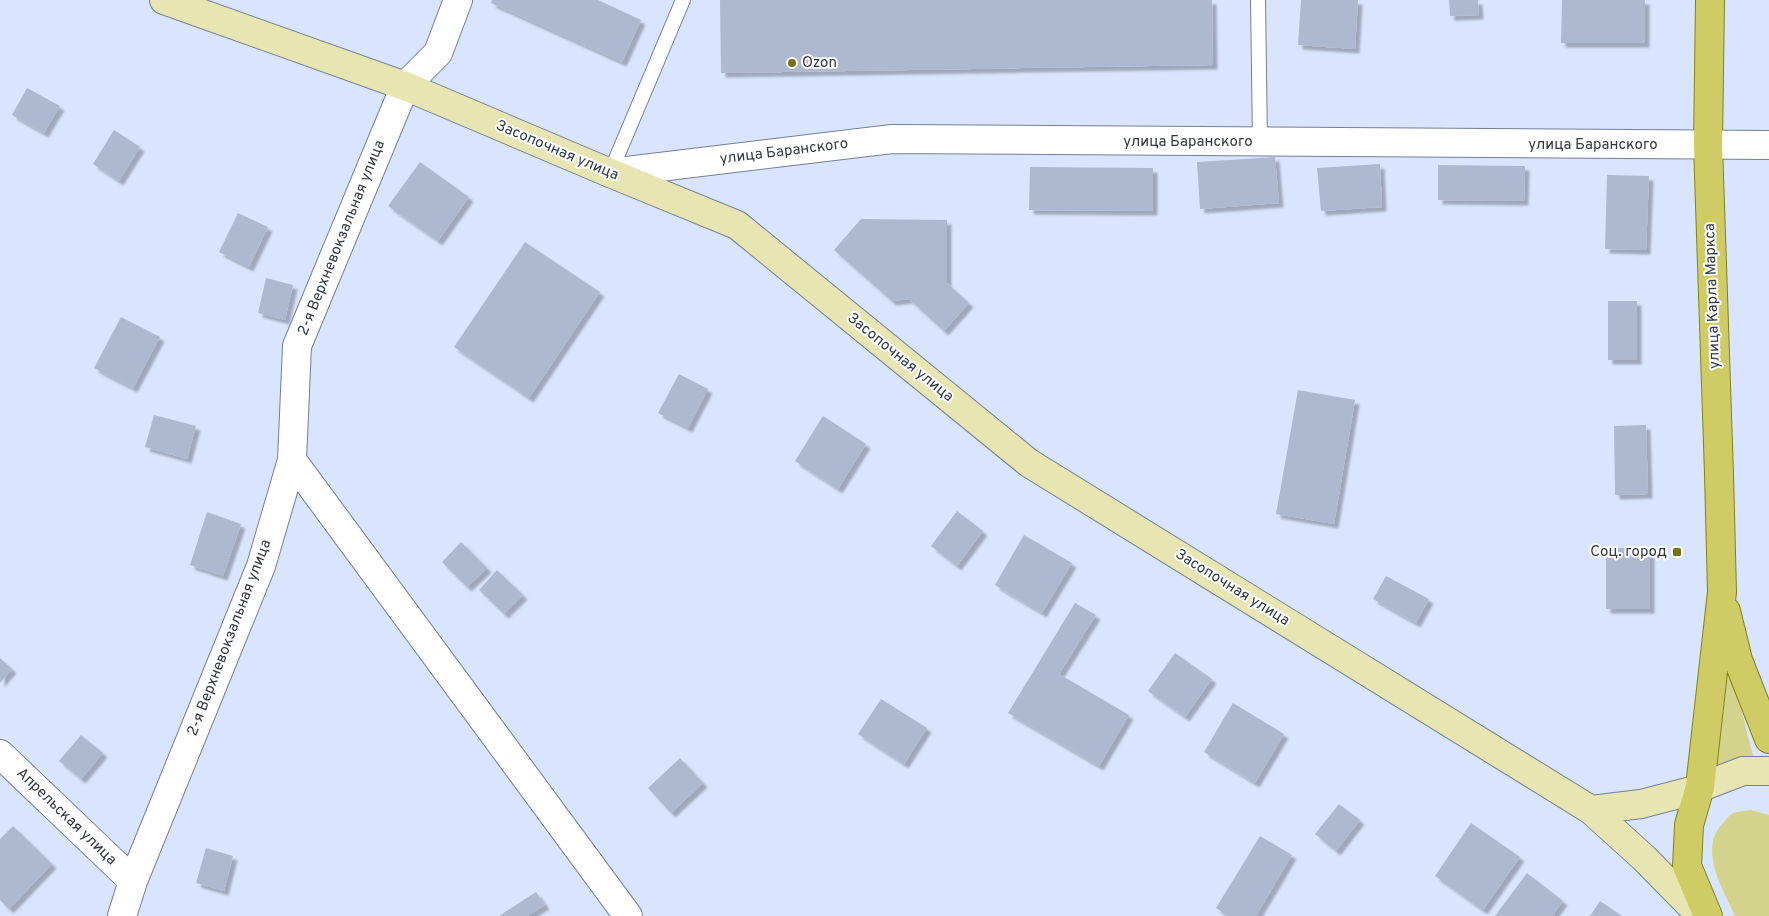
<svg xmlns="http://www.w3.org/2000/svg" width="1769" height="916" font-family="Overpass,sans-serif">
<defs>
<filter id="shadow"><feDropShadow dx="4.5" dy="4.5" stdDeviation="1" flood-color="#0004"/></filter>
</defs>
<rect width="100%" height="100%" fill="#d9e5fe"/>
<!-- green -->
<path fill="#d4d38d" d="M1726 649 1754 760 1717 769Z
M1751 810 1769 815V916H1735C1723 889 1697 848 1724 822 1727 818 1731 813 1736 812 1741 811 1746 811 1751 810Z"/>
<!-- building -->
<path fill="#adb9d1" filter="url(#shadow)" d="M492 0H598L641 20 622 62 491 3Z
M720 0H1212L1213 65 721 73Z
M1301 0H1358L1355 49 1298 45Z
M1449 0H1478L1479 15 1450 16Z
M1562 0H1645V43H1561Z
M27 88 60 106 44 133 12 115Z
M114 130 140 147 119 181 93 164Z
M1275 157 1279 203 1200 209 1197 162Z
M420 162 469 197 438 241 388 206Z
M1380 164 1382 207 1321 211 1317 168Z
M1438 165 1525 166 1524 201 1438 200Z
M1030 167 1153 168V211L1029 210Z
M1607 175 1649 176 1646 250 1605 249Z
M238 213 268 227 249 267 219 252Z
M861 219 947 220V283L969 303 944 331 909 299 892 301 834 250Z
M525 242 600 292 529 398 454 347Z
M266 278 293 285 285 320 258 313Z
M1608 301H1637V360H1608Z
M121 317 160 337 133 388 94 368Z
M679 374 708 389 688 428 658 413Z
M1298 390 1355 400 1334 524 1276 514Z
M154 415 196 426 187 459 145 447Z
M823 416 866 444 838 489 795 461Z
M1646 425 1648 494 1615 495 1614 426Z
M957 511 983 531 957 566 931 546Z
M207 512 241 524 223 576 190 565Z
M1024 535 1072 563 1042 613 995 585Z
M461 542 487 568 467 587 442 562Z
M1606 548H1650V609H1606Z
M497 570 523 595 504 614 479 590Z
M1386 576 1429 599 1416 623 1373 599Z
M1075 603 1096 615 1059 674 1129 715 1099 766 1008 713Z
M1175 653 1212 679 1185 717 1148 691Z
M0 658 12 669 0 683Z
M881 699 927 728 904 764 858 734Z
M1233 703 1284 734 1255 783 1204 752Z
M81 735 103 753 81 779 59 761Z
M680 758 703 783 671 813 648 788Z
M1339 804 1360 820 1336 851 1315 834Z
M1471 823 1520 857 1483 910 1435 876Z
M13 826 52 864 9 909 0 900V839Z
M1260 836 1292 855 1256 916H1229L1216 908Z
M206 848 233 856 224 891 196 883Z
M1527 873 1563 901 1552 916H1495Z
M536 892 545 905 527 916H499Z
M1600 901 1622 916H1590Z"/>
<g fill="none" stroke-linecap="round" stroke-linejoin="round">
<defs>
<path id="lane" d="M1258 0 1260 142
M610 173 683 0"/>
<path id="street" d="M610 173 892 139 1769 145
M292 460 628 916
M0 754 133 881
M122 916 133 881 261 566 292 460 297 346 405 86 438 53 458 0"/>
<path id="secondary" d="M164 0 405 86 610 173 737 225 1029 463 1591 810 1644 858 1701 916
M1591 810 1641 804 1691 791 1743 771H1769"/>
<path id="primary" d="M1726 611 1738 660 1769 739
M1708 916 1687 866 1689 825 1700 787 1722 592 1719 474 1708 145 1710 0"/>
</defs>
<!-- lane casing -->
<use href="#lane" stroke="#747f95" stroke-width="16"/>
<!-- street casing -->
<use href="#street" stroke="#747f95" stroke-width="30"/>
<!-- secondary casing -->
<use href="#secondary" stroke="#747f95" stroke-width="30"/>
<!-- primary casing -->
<use href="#primary" stroke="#848217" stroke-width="30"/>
<!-- lane -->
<use href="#lane" stroke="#fff" stroke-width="14"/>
<!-- street -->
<use href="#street" stroke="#fff" stroke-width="28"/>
<!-- secondary -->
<use href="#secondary" stroke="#e7e6b2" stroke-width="28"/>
<!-- primary -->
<use href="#primary" stroke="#cfcc66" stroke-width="28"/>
</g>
<!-- markers -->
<g fill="#767317" stroke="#fff" stroke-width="2">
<circle cx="792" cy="63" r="5"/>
<rect x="1672" y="547" width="10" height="10" rx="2.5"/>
</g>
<g text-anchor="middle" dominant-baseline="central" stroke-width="4" stroke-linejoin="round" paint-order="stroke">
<!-- poi labels -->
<g font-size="15" fill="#333741" stroke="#fff" text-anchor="start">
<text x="802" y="63">Ozon</text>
<text x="1667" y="552" text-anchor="end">Соц. город</text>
</g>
<!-- street labels -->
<g font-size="15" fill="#333741" stroke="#fff">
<text x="1188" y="142">улица Баранского</text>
<text x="1593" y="145">улица Баранского</text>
<text transform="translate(557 151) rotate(23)">Засопочная улица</text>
<text transform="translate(784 152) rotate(-7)">улица Баранского</text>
<text transform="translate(342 238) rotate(-68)">2-я Верхневокзальная улица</text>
<text transform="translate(1713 296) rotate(-92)">улица Карла Маркса</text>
<text transform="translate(900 358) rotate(39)">Засопочная улица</text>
<text transform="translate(1232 588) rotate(32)">Засопочная улица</text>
<text transform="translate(230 638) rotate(-69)">2-я Верхневокзальная улица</text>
<text transform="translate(66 817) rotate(44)">Апрельская улица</text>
</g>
</g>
</svg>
